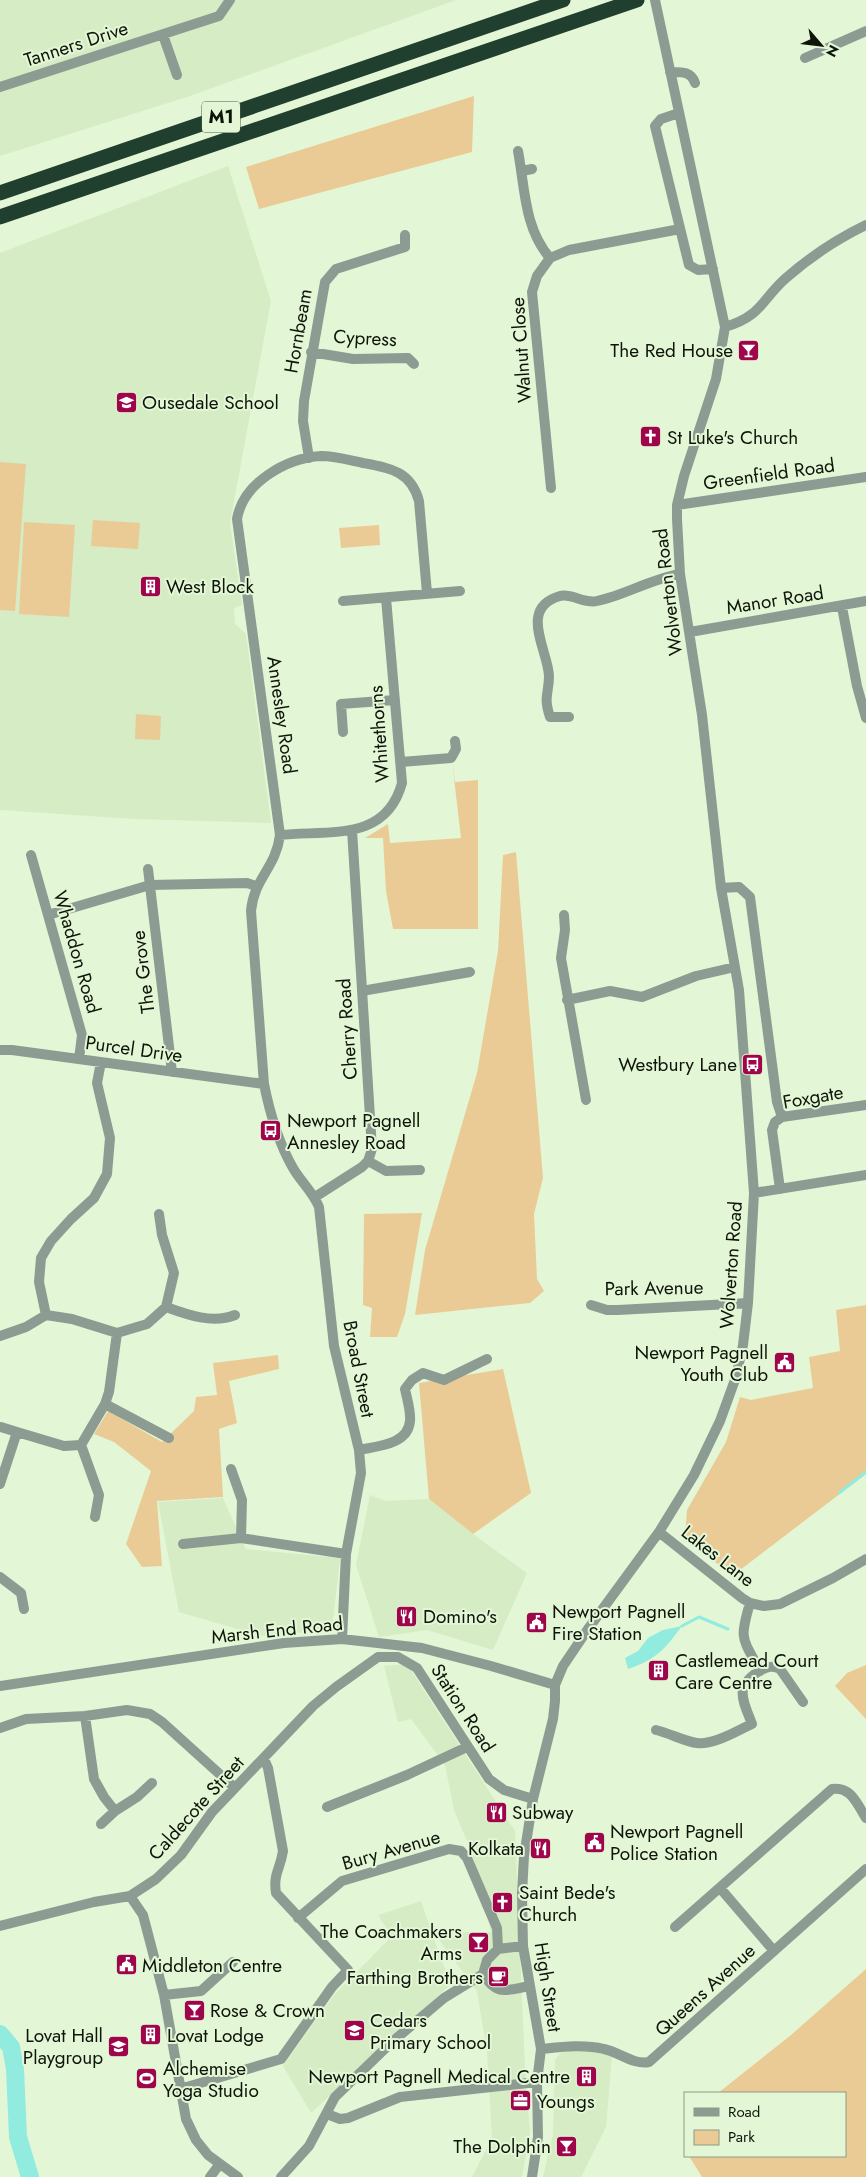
<svg xmlns="http://www.w3.org/2000/svg" width="866" height="2177" font-family="Jost,sans-serif">
<rect width="100%" height="100%" fill="#e3f7d6"/>
<!-- built -->
<path fill="#d5ecc4" d="M0 0H456L190 96 0 156Z
M228 166 271 301 230 523 242 605 234 608 235 624 246 634 271 823 134 819 0 810V253Z
M370 1495 386 1501 429 1499 473 1534 527 1573 493 1650 427 1630 379 1637 356 1565Z
M223 1498 246 1549 340 1558 332 1630 261 1636 179 1612 158 1502Z
M407 1664 515 1831 525 2069 530 2133 522 2177H472L492 2138 487 2052 477 1991 433 1932H491L472 1853 454 1810 445 1765 411 1719 398 1722 384 1666Z
M421 1901 442 1962 452 1983 311 2113 283 2066 334 1995 392 1936 378 1915Z
M581 2050 612 2055 606 2127 581 2177H543L553 2134 555 2060 561 2052Z"/>
<!-- green -->
<path fill="#eacb96" d="M474 96 472 152 259 209 246 167Z
M0 462 26 464 15 611 0 610Z
M93 520 140 523 138 549 91 546Z
M24 522 75 525 69 617 19 614Z
M379 525 380 545 341 548 339 528Z
M136 714 161 716 160 740 135 739Z
M452 761 455 782 478 780V929H393L386 891 383 838H365L388 824 390 843 461 838Z
M516 852 543 1178 534 1214 537 1279 544 1291 530 1303 415 1315 425 1250 477 1073 498 951 503 855Z
M422 1213 405 1314 397 1337H370L372 1308 363 1305 364 1214Z
M866 1305V1474L732 1576 685 1537 687 1510 726 1442 740 1397 751 1400 813 1388 809 1357 840 1351 836 1310Z
M278 1355 279 1369 229 1381 237 1423 219 1429 223 1497 157 1501 162 1566 142 1567 126 1544 151 1471 114 1442 94 1434 108 1411 162 1442 194 1411 196 1397 217 1395 213 1363Z
M503 1369 531 1493 473 1534 429 1499 419 1383Z
M866 1665V1719L835 1686 847 1673Z
M866 1969V2177H702L689 2156H845V2093H718L791 2035Z"/>
<!-- water -->
<path fill="#91ebde" d="M682 1626C664 1650 657 1659 628 1669L625 1658 638 1651 648 1638 663 1630Z"/>
<g fill="none" stroke-linecap="round" stroke-linejoin="round">
<!-- stream -->
<path stroke="#91ebde" stroke-width="3" d="M839 1493 866 1472
M682 1626 699 1617 728 1629"/>
<!-- river -->
<path stroke="#91ebde" stroke-width="18" d="M0 2034 11 2047 15 2069 18 2137 30 2177"/>
<!-- minor -->
<path stroke="#8d9c92" stroke-width="10" d="M163 35 177 75
M805 58 866 31
M670 72C681 72 691 71 695 83
M0 87 219 16 230 0
M679 113 661 119 655 126 689 265 698 270 713 269
M518 151C525 188 524 228 550 258
M522 171 532 169
M725 327C762 316 761 300 786 278 810 257 837 239 866 225
M311 352 353 359 408 358 414 364
M309 458 303 421 304 401 325 282 336 269 405 247V235
M551 488 532 292 537 276 550 258 569 250 680 229
M677 505 866 477
M343 601 460 591
M842 607 857 686 866 718
M690 632 866 601
M569 717H550C543 696 549 694 549 676 548 650 518 608 560 596 572 593 584 604 597 601 625 595 651 579 680 574
M343 732 341 704 395 700
M401 762 451 758 456 749 455 741
M280 835C330 830 386 842 402 783L386 598
M31 855 82 1035 79 1059
M148 869 172 1072
M721 888 739 887 750 897 777 1102 782 1117
M48 915 150 885 247 883 256 886
M564 915 565 930 561 958 586 1100
M362 991 470 972
M567 1000 610 991 642 997 696 976 735 967
M0 1050H12L264 1084
M368 1161 386 1171 420 1170
M780 1189 772 1130 775 1122 782 1117 866 1105
M754 1193 866 1175
M315 1197 362 1167 368 1161 372 1149 352 830
M591 1305 607 1310H618L748 1303
M166 1307C188 1315 213 1324 235 1315
M46 1315 39 1282 41 1258 51 1241 71 1219 94 1198 107 1174 110 1138 97 1083 101 1062
M0 1336 26 1327 46 1315 72 1319 117 1333 147 1324 166 1307 174 1273 162 1235 159 1214
M105 1404 169 1438
M1 1427 17 1432
M81 1445 99 1495 95 1517
M359 1450C377 1446 408 1445 410 1421 411 1411 407 1399 405 1389L412 1380 423 1373 444 1380 487 1359
M231 1469 242 1500 241 1538
M0 1484 17 1432 64 1446 81 1445 105 1404 109 1392 117 1333
M659 1532 742 1598 750 1603 764 1606 780 1604 833 1578 866 1559
M183 1544 241 1538 346 1554
M0 1577 21 1593 24 1609
M750 1603C739 1640 742 1637 760 1671
M342 1639 346 1554 361 1473 359 1450 334 1346 319 1207C313 1192 301 1182 293 1168 278 1142 270 1114 264 1084L251 911C254 878 276 868 280 835L237 519C243 483 286 458 321 456 335 456 349 460 363 463 390 468 411 471 419 501L427 593
M0 1686 284 1643 342 1639 422 1648 491 1666 555 1685
M85 1716 94 1779 104 1797 115 1811 137 1797 152 1783
M0 1728 26 1719 85 1716 127 1710 150 1714 162 1722 235 1788
M656 1730C669 1733 686 1742 697 1743 714 1745 736 1731 752 1724 743 1700 733 1686 761 1670 768 1667 773 1665 780 1669L803 1702
M327 1807 407 1775 467 1747
M101 1824 115 1811
M720 1888 774 1951
M130 1896 143 1915 164 1995 186 2119 196 2140 208 2155 238 2177
M298 1918 342 1881 449 1849 461 1851 467 1858 497 1928 498 1949
M0 1926 94 1902 130 1896 156 1879 181 1855 212 1812 313 1706 336 1687 378 1657H398L417 1668 489 1779 504 1790 533 1799
M675 1927 832 1789C851 1786 857 1804 866 1818
M483 1974C497 1997 506 1990 530 1986
M164 1995 201 1991 233 1962
M541 2049C561 2047 583 2044 604 2049 619 2052 633 2065 649 2062L866 1869
M180 2089 281 2059 332 1987 348 1970 276 1893C273 1874 280 1870 283 1851L268 1768 264 1759
M327 2114 340 2119 348 2118 400 2097 537 2082
M210 2177 219 2165
M281 2177 309 2146 335 2097 392 2042 444 1998 483 1974 487 1960 498 1949 523 1946
M532 2177 538 2137 537 2082 541 2049 523 1946 522 1894 524 1856 533 1799 553 1719 555 1701V1685L563 1666 588 1629 659 1532 694 1475 720 1421 736 1377 743 1345 748 1303 754 1193 739 990 721 888 702 715 680 574 677 519V505L684 476 716 379 725 327 655 0"/>
<!-- highway -->
<path stroke="#203f2e" stroke-width="15" d="M0 193 563 0
M0 217 637 0"/>
</g>
<!-- icons -->
<defs>
<symbol id="bar-square" viewBox="-11 -11 22 22"><rect x="-9" y="-9" width="18" height="18" rx="4" fill="#9f054b" stroke="#e3f7d6"/><path d="M-6-5H6L.8 .8V4.5H3.5V6h-7V4.5H-.8V.8Z" fill="#fff"/></symbol>
<symbol id="school-square" viewBox="-11 -11 22 22"><rect x="-9" y="-9" width="18" height="18" rx="4" fill="#9f054b" stroke="#e3f7d6"/><path d="M0-5L7-2L0 1L-7-2ZM-4 1L0 2.5L4 1V4Q0 6-4 4Z" fill="#fff"/></symbol>
<symbol id="church-square" viewBox="-11 -11 22 22"><rect x="-9" y="-9" width="18" height="18" rx="4" fill="#9f054b" stroke="#e3f7d6"/><path d="M-1.2-6h2.4v3.5h3.3v2.4h-3.3V6h-2.4V-.1h-3.3v-2.4h3.3Z" fill="#fff"/></symbol>
<symbol id="building-square" viewBox="-11 -11 22 22"><rect x="-9" y="-9" width="18" height="18" rx="4" fill="#9f054b" stroke="#e3f7d6"/><path d="M-4-6H4V6H1V3H-1V6H-4ZM-2.5-4.3h1.7v1.8h-1.7ZM.8-4.3h1.7v1.8H.8ZM-2.5-1h1.7V.8h-1.7ZM.8-1h1.7V.8H.8Z" fill="#fff"/></symbol>
<symbol id="bus-square" viewBox="-11 -11 22 22"><rect x="-9" y="-9" width="18" height="18" rx="4" fill="#9f054b" stroke="#e3f7d6"/><path d="M-5-6H5V4H4V6H2V4H-2V6H-4V4H-5ZM-3.5-4V0h7V-4ZM-3.5 1.2v1.5H-2V1.2ZM2 1.2v1.5H3.5V1.2Z" fill="#fff"/></symbol>
<symbol id="civic-square" viewBox="-11 -11 22 22"><rect x="-9" y="-9" width="18" height="18" rx="4" fill="#9f054b" stroke="#e3f7d6"/><path d="M-.6-6.5H3V-4.5H.6V-3L4-1V1h2V6H-6V1h2V-1L-.6-3ZM-1.2 2.5V6h2.4V2.5Z" fill="#fff"/></symbol>
<symbol id="restaurant-square" viewBox="-11 -11 22 22"><rect x="-9" y="-9" width="18" height="18" rx="4" fill="#9f054b" stroke="#e3f7d6"/><path d="M-5-6h1v4h1v-4h1v4h1v-4h1v5L-1.5 .5V6h-2V.5L-5-1ZM5-6V6H3V1.5H1.5Q1.5-4 5-6Z" fill="#fff"/></symbol>
<symbol id="cafe-square" viewBox="-11 -11 22 22"><rect x="-9" y="-9" width="18" height="18" rx="4" fill="#9f054b" stroke="#e3f7d6"/><path d="M-5.5-4.5H6V0H3Q3 3.5 0 3.5H-2.5Q-5.5 3.5-5.5 0ZM3-3.2v2h1.7v-2ZM-6 4.5H4V6H-6Z" fill="#fff"/></symbol>
<symbol id="stadium-square" viewBox="-11 -11 22 22"><rect x="-9" y="-9" width="18" height="18" rx="4" fill="#9f054b" stroke="#e3f7d6"/><path d="M0-5a6.5 5 0 1 0 0 10a6.5 5 0 1 0 0-10ZM-3.5-1.8h7v3.6h-7Z" fill="#fff"/></symbol>
<symbol id="office-square" viewBox="-11 -11 22 22"><rect x="-9" y="-9" width="18" height="18" rx="4" fill="#9f054b" stroke="#e3f7d6"/><path d="M-6-3h4V-5.5h4V-3h4V5H-6ZM-1-4.5V-3h2v-1.5ZM-6 0V1H6V0Z" fill="#fff"/></symbol>
</defs>
<g fill-rule="evenodd">
<use href="#bar-square" x="736" y="338" width="25" height="25"/>
<use href="#school-square" x="114" y="390" width="25" height="25"/>
<use href="#church-square" x="638" y="424" width="25" height="25"/>
<use href="#building-square" x="138" y="574" width="25" height="25"/>
<use href="#bus-square" x="740" y="1052" width="25" height="25"/>
<use href="#bus-square" x="258" y="1118" width="25" height="25"/>
<use href="#civic-square" x="772" y="1350" width="25" height="25"/>
<use href="#restaurant-square" x="394" y="1604" width="25" height="25"/>
<use href="#civic-square" x="524" y="1610" width="25" height="25"/>
<use href="#building-square" x="646" y="1658" width="25" height="25"/>
<use href="#restaurant-square" x="484" y="1800" width="25" height="25"/>
<use href="#civic-square" x="582" y="1830" width="25" height="25"/>
<use href="#restaurant-square" x="528" y="1836" width="25" height="25"/>
<use href="#church-square" x="490" y="1890" width="25" height="25"/>
<use href="#bar-square" x="466" y="1930" width="25" height="25"/>
<use href="#civic-square" x="114" y="1952" width="25" height="25"/>
<use href="#cafe-square" x="486" y="1964" width="25" height="25"/>
<use href="#bar-square" x="182" y="1998" width="25" height="25"/>
<use href="#school-square" x="342" y="2018" width="25" height="25"/>
<use href="#building-square" x="138" y="2022" width="25" height="25"/>
<use href="#school-square" x="106" y="2034" width="25" height="25"/>
<use href="#building-square" x="574" y="2064" width="25" height="25"/>
<use href="#stadium-square" x="134" y="2066" width="25" height="25"/>
<use href="#office-square" x="508" y="2088" width="25" height="25"/>
<use href="#bar-square" x="554" y="2134" width="25" height="25"/>
</g>
<g text-anchor="middle" dominant-baseline="central" stroke-width="4" stroke-linejoin="round" paint-order="stroke">
<!-- shield labels -->
<rect fill="#e3f7d6" stroke="#4e5846" stroke-width="1" x="202" y="101.5" width="38" height="31" rx="4"/>
<g font-size="18" font-weight="bold" fill="#0e1409">
<text x="221" y="117">M1</text>
</g>
<!-- street labels -->
<g font-size="19" fill="#0e1409" stroke="#e3f7d6">
<text transform="translate(76 44) rotate(-18)">Tanners Drive</text>
<text transform="translate(298 331) rotate(-80)">Hornbeam</text>
<text transform="translate(365 338) rotate(3)">Cypress</text>
<text transform="translate(521 350) rotate(-94)">Walnut Close</text>
<text transform="translate(769 474) rotate(-8)">Greenfield Road</text>
<text transform="translate(668 592) rotate(-97)">Wolverton Road</text>
<text transform="translate(775 600) rotate(-9)">Manor Road</text>
<text transform="translate(282 715) rotate(82)">Annesley Road</text>
<text transform="translate(379 734) rotate(-94)">Whitethorns</text>
<text transform="translate(77 952) rotate(74)">Whaddon Road</text>
<text transform="translate(143 972) rotate(-97)">The Grove</text>
<text transform="translate(347 1029) rotate(-94)">Cherry Road</text>
<text transform="translate(134 1049) rotate(8)">Purcel Drive</text>
<text transform="translate(813 1097) rotate(-10)">Foxgate</text>
<text transform="translate(731 1265) rotate(-86)">Wolverton Road</text>
<text transform="translate(654 1288) rotate(-1)">Park Avenue</text>
<text transform="translate(359 1369) rotate(79)">Broad Street</text>
<text transform="translate(718 1556) rotate(38)">Lakes Lane</text>
<text transform="translate(277 1630) rotate(-6)">Marsh End Road</text>
<text transform="translate(463 1708) rotate(57)">Station Road</text>
<text transform="translate(196 1808) rotate(-48)">Caldecote Street</text>
<text transform="translate(391 1850) rotate(-16)">Bury Avenue</text>
<text transform="translate(548 1987) rotate(81)">High Street</text>
<text transform="translate(705 1990) rotate(-42)">Queens Avenue</text>
</g>
<!-- poi labels -->
<g font-size="19" fill="#0e1409" stroke="#e3f7d6" text-anchor="start">
<text x="733" y="350" text-anchor="end">The Red House</text>
<text x="142" y="402">Ousedale School</text>
<text x="667" y="437">St Luke's Church</text>
<text x="166" y="586">West Block</text>
<text x="737" y="1064" text-anchor="end">Westbury Lane</text>
<text x="287" y="1120">Newport Pagnell<tspan x="287" dy="22">Annesley Road</tspan></text>
<text x="768" y="1352" text-anchor="end">Newport Pagnell<tspan x="768" dy="22">Youth Club</tspan></text>
<text x="552" y="1611">Newport Pagnell<tspan x="552" dy="22">Fire Station</tspan></text>
<text x="423" y="1616">Domino's</text>
<text x="675" y="1660">Castlemead Court<tspan x="675" dy="22">Care Centre</tspan></text>
<text x="512" y="1812">Subway</text>
<text x="610" y="1831">Newport Pagnell<tspan x="610" dy="22">Police Station</tspan></text>
<text x="524" y="1848" text-anchor="end">Kolkata</text>
<text x="519" y="1892">Saint Bede's<tspan x="519" dy="22">Church</tspan></text>
<text x="462" y="1931" text-anchor="end">The Coachmakers<tspan x="462" dy="22">Arms</tspan></text>
<text x="142" y="1965">Middleton Centre</text>
<text x="483" y="1977" text-anchor="end">Farthing Brothers</text>
<text x="210" y="2010">Rose &amp; Crown</text>
<text x="370" y="2020">Cedars<tspan x="370" dy="22">Primary School</tspan></text>
<text x="103" y="2035" text-anchor="end">Lovat Hall<tspan x="103" dy="22">Playgroup</tspan></text>
<text x="167" y="2035">Lovat Lodge</text>
<text x="163" y="2068">Alchemise<tspan x="163" dy="22">Yoga Studio</tspan></text>
<text x="570" y="2076" text-anchor="end">Newport Pagnell Medical Centre</text>
<text x="537" y="2101">Youngs</text>
<text x="551" y="2146" text-anchor="end">The Dolphin</text>
</g>
</g>
<!-- legend -->
<rect x="684" y="2092" width="162" height="65" fill="#e3f7d6" stroke="#8e9c84"/>
<rect x="694" y="2108" width="25" height="8" fill="#8d9c92" stroke="#8e9c84"/>
<text x="728" y="2117" font-size="15" fill="#0e1409">Road</text>
<rect x="694" y="2130" width="25" height="15" fill="#eacb96" stroke="#8e9c84"/>
<text x="728" y="2142" font-size="15" fill="#0e1409">Park</text>
<!-- north arrow -->
<g transform="translate(821 45) rotate(118)" stroke="#e3f7d6" stroke-width="4" paint-order="stroke">
<path d="M0-4L9 19L0 12L-9 19Z" fill="#0e1409"/>
<text y="-8" font-size="14" font-weight="bold" text-anchor="middle" fill="#0e1409">N</text>
</g>
</svg>
